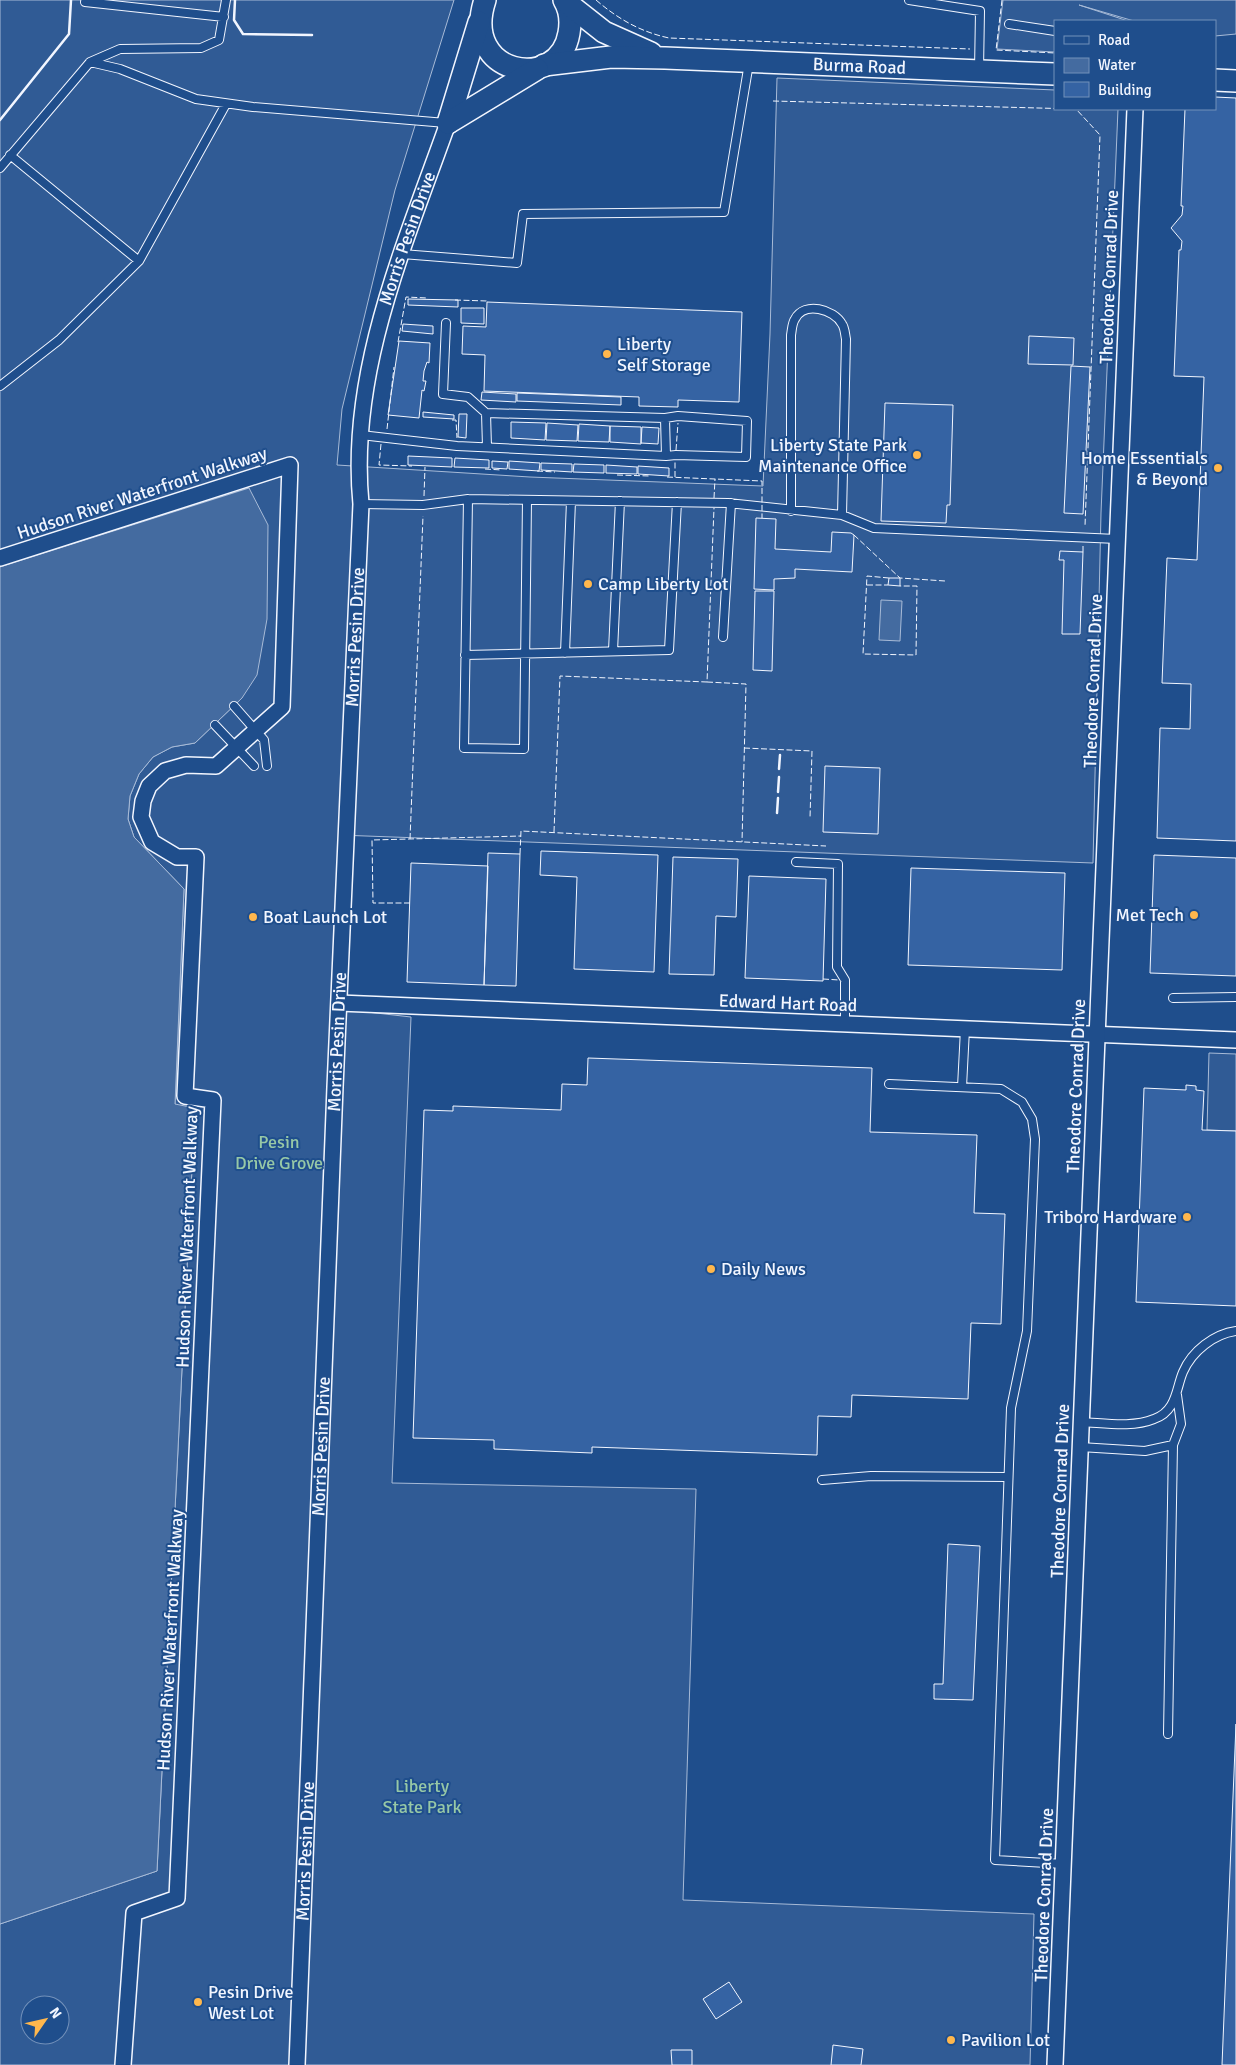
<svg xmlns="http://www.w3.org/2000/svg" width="1236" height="2065" font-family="Signika,sans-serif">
<rect width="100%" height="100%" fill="#1f4e8c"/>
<!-- built -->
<path fill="#305b95" stroke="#a8bbd7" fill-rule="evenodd" d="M0 0H454L395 190 342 409 337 465 530 477 763 486 770 334 777 78 1055 90V109H1118L1101 513 1093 863 339 835 332 1008 411 1017 392 1483 696 1489 683 1900 1034 1914 1030 2065H0V1924L157 1871 195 1108 175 1105 184 889 134 837 128 819 130 796 139 774 153 757 172 747 195 743 242 698 249 488 0 567ZM30 2005H60V2035H30Z
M1003 0H1236V34L1215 36V21H1134L1079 5 1128 21H1055V52L997 49Z
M1209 1053 1236 1054V1131L1207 1130Z"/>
<!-- water -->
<path fill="#446ba0" stroke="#a8bbd7" d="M249 488 268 525 267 619 257 675 242 698 195 743 172 747 153 757 139 774 130 796 128 819 134 837 184 889 175 1104 195 1108 157 1871 0 1924V567Z
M881 600 902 601 900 641 879 640Z"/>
<!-- building -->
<path fill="#3563a3" stroke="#f2f6ff" d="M1215 97 1236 98V841L1157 838 1160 728 1190 729 1191 684 1162 683 1167 558 1197 560 1204 377 1174 376 1179 250H1181L1182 241 1171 228 1182 215 1183 206H1181L1185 109H1215Z
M408 299 458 300V307L408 305Z
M487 302 742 312 739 402 678 400V407L639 406V397L484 391 485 355 462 354 463 326 486 327Z
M461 308H484V324L461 323Z
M403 324 433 326V334L402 331Z
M1029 336 1074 338 1073 365 1028 364Z
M399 341 430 343 429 363 427 362 424 371 423 381H426L424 391 422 390 419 418 388 415Z
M1071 366 1090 367 1083 514 1064 513Z
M482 392 516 394V402L481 400Z
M517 393 621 397V405L517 401Z
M885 403 953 405 950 505H947L946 523 881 521Z
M423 412 454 415V419L423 417Z
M459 414H467L466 438 458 437Z
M511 422 546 423 545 440 511 438Z
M547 423 578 425 577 441 546 440Z
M579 424 610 426 609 442 578 441Z
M610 426 641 427V444L610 442Z
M642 427 659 428 658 444 641 443Z
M408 456 452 458V467L408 465Z
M455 458 489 460V468L454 467Z
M492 461 508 462 507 469 492 468Z
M509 461 540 463 539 471 509 469Z
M541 463 572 464V472L541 470Z
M574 464 604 465V473L573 472Z
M606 465 637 467V474L606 473Z
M638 466 669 468V476L638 474Z
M756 518 776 519 775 549 831 552 832 532 851 533 854 535 852 572 795 569V578L774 579V590L754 589Z
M1060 551 1083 552 1080 634H1062L1064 560H1059Z
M889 578H900V586L888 585Z
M755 591H774L772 671 753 670Z
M825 766 880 768 878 834 823 832Z
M541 851 658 855 654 972 574 969 577 877 540 875Z
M488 853 520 854 516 986 484 985Z
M1154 855 1236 858V976L1150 973Z
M673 857 738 859 736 917 716 916 714 975 669 974Z
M411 863 488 866 484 985 407 982Z
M911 868 1065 873 1062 970 908 965Z
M749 876 826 879 823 981 745 978Z
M588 1058 872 1068 870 1132 977 1135 974 1213 1005 1214 1001 1324 971 1323 968 1399 852 1395 851 1417 818 1416 817 1455 592 1447V1453L494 1449V1440L413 1438 424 1110 453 1111V1106L561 1110 562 1084 587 1085Z
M1186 1085 1196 1086V1090L1204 1091 1202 1130 1236 1131V1306L1136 1302 1144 1088 1186 1090Z
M948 1544 980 1546 973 1700 934 1699V1684H943Z
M1236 1724V2065H1222Z
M729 1982 742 2002 716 2019 703 1999Z
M833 2045 863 2049 861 2065H831Z
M671 2050H692V2065H672Z"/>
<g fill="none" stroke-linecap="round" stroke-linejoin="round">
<defs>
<path id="lane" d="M909 0 980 11 979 70
M85 2 224 17
M1009 24 1055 31
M90 62 120 49 201 48 219 40 226 0
M10 155 139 261
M0 168 90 62 120 69 196 99 253 107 446 123
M402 254 517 263 523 214 724 212 749 63
M446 323 443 394 468 397 486 413
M0 386 59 340 139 261 226 104
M665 418 678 416 747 421 746 457 676 455 666 456
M361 435 457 446 666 456 665 418 486 413 487 447
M468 499 464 748 524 749 527 500
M361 504 423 505 468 499 728 503 842 515 874 528 1117 539
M791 511V335C792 330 792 323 795 319 804 301 834 309 842 324 845 328 845 335 846 339L842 515
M723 637 731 503
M613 651 620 501
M565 653 571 501
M465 655 669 650 677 502
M234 706 264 740 267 766
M215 725 254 766
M796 862 838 864 837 967 845 980V1024
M1173 998 1236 997
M889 1084 1001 1089 1022 1102 1032 1119 1035 1139 1027 1331 1011 1408 995 1860 1064 1864
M962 1087 965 1029
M1081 1422C1105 1423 1132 1428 1154 1419 1177 1411 1176 1388 1183 1372 1192 1351 1214 1334 1236 1331
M1080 1447 1145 1451 1173 1445 1181 1424 1177 1395
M822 1480 871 1476 1007 1477
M1168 1734 1173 1445"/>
<g id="street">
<path d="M0 558 290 465 282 707 216 766 186 765 165 771 149 786 143 801 141 817 152 842 177 857H196L185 1096 213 1100 177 1898 134 1913 123 2065"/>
<path d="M339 1003 1236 1040"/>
<path id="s1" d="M297 2065 335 1087 361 504C348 373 405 244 448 123"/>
<path d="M1055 2065 1135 109"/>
</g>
<g id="secondary">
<path d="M485 0C460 76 559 93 569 33 571 22 570 10 564 0"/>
<path d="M566 2 604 32 651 53"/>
<path id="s2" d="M544 65 611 57 665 58 1055 74"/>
<path d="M1215 80 1236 81"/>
<path d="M448 123 479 22"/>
<path d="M448 123 537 69"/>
</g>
</defs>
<!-- lane casing -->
<use href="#lane" stroke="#f2f6ff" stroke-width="10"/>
<!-- street casing -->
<use href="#street" stroke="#f2f6ff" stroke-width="18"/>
<!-- secondary casing -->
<use href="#secondary" stroke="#f2f6ff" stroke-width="24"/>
<!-- lane -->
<use href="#lane" stroke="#1f4e8c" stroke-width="8"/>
<!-- street -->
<use href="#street" stroke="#1f4e8c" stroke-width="15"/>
<!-- secondary -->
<use href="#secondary" stroke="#1f4e8c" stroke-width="21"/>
<!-- fence -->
<path stroke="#f2f6ff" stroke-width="1" stroke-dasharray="6 2.5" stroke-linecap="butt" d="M596 0C618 19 641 32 669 38L970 49
M1002 0 996 50 1055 53
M773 101 1076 109 1100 135 1085 526
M455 300 487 301
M398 342 406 297 427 298
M452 420H456L457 438
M387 429 394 367
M381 444 379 465 412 466
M676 450 678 423
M485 469 502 470
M537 471 555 472
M617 475 650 476
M667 477 762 481V518
M675 477V461
M424 496 425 467
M714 498 715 479
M854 535 900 578 945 581
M1083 552V546
M889 578 867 576 863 654 916 655 917 586H900
M867 585H888
M707 682 746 684 742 842
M744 748 812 751 810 818
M554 832 560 676 707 682 714 508
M410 839 423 516
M520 854 521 831 826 846
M410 903H373L372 840 521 836
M823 979 839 980"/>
<!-- wall -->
<path stroke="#f2f6ff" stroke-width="2.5" d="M235 0 234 20 243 34 312 35
M0 120 69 34 71 0
M779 769 780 755
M778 792 779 777
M777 813 778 798"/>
</g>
<!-- markers -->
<g fill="#ffb74d" stroke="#1f4e8c" stroke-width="2">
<circle cx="607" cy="354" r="5"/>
<circle cx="917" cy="455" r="5"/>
<circle cx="1218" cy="468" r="5"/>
<circle cx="588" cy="584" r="5"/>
<circle cx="1194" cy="915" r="5"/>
<circle cx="253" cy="917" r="5"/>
<circle cx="1187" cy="1217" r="5"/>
<circle cx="711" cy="1269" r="5"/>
<circle cx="198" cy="2002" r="5"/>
<circle cx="951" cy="2040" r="5"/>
</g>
<g text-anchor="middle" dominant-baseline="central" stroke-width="4" stroke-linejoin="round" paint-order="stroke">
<!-- street labels -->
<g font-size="18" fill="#f2f6ff" stroke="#1f4e8c">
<text stroke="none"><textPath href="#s2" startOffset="316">Burma Road</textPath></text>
<text stroke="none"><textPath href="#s1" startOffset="1834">Morris Pesin Drive</textPath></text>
<text transform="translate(1109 277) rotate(-88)">Theodore Conrad Drive</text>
<text transform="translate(142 493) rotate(-18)">Hudson River Waterfront Walkway</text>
<text stroke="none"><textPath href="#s1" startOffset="1429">Morris Pesin Drive</textPath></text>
<text transform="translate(1093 681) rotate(-88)">Theodore Conrad Drive</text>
<text transform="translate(788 1003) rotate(2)">Edward Hart Road</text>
<text stroke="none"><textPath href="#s1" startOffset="1024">Morris Pesin Drive</textPath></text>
<text transform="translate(1076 1086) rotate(-88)">Theodore Conrad Drive</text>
<text transform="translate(187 1237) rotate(-88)">Hudson River Waterfront Walkway</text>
<text stroke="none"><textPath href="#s1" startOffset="619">Morris Pesin Drive</textPath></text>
<text transform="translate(1060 1491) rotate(-88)">Theodore Conrad Drive</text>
<text transform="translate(170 1640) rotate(-87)">Hudson River Waterfront Walkway</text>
<text stroke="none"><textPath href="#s1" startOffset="214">Morris Pesin Drive</textPath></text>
<text transform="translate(1044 1895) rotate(-88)">Theodore Conrad Drive</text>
</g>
<!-- poi labels -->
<g font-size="18" fill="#f2f6ff" stroke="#1f4e8c" text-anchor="start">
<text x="617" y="344">Liberty<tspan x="617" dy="21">Self Storage</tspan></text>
<text x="907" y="445" text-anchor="end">Liberty State Park<tspan x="907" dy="21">Maintenance Office</tspan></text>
<text x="1208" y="458" text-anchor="end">Home Essentials<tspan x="1208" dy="21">&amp; Beyond</tspan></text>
<text x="598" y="584">Camp Liberty Lot</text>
<text x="1184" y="915" text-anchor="end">Met Tech</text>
<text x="263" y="917">Boat Launch Lot</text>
<text x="1177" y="1217" text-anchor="end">Triboro Hardware</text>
<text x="721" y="1269">Daily News</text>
<text x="208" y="1992">Pesin Drive<tspan x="208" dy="21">West Lot</tspan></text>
<text x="961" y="2040">Pavilion Lot</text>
</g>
<!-- park labels -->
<g font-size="18" fill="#97c8a6" stroke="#1f4e8c">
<text x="279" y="1142">Pesin<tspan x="279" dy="21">Drive Grove</tspan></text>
<text x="422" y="1786">Liberty<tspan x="422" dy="21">State Park</tspan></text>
</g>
</g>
<!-- legend -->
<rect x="1054" y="20" width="162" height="90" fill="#1f4e8c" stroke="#7391ba"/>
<rect x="1064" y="36" width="25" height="8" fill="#1f4e8c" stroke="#7391ba"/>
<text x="1098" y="45" font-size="15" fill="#f2f6ff">Road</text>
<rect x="1064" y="58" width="25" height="15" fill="#446ba0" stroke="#7391ba"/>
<text x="1098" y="70" font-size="15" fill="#f2f6ff">Water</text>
<rect x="1064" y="82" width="25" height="15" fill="#3563a3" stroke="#7391ba"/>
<text x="1098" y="95" font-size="15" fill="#f2f6ff">Building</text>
<!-- north arrow -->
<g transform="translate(45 2020) rotate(56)"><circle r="24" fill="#1f4e8c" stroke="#7391ba"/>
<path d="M0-4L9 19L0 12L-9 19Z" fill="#ffb74d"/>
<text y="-8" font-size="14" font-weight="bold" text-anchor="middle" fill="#f2f6ff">N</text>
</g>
</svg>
